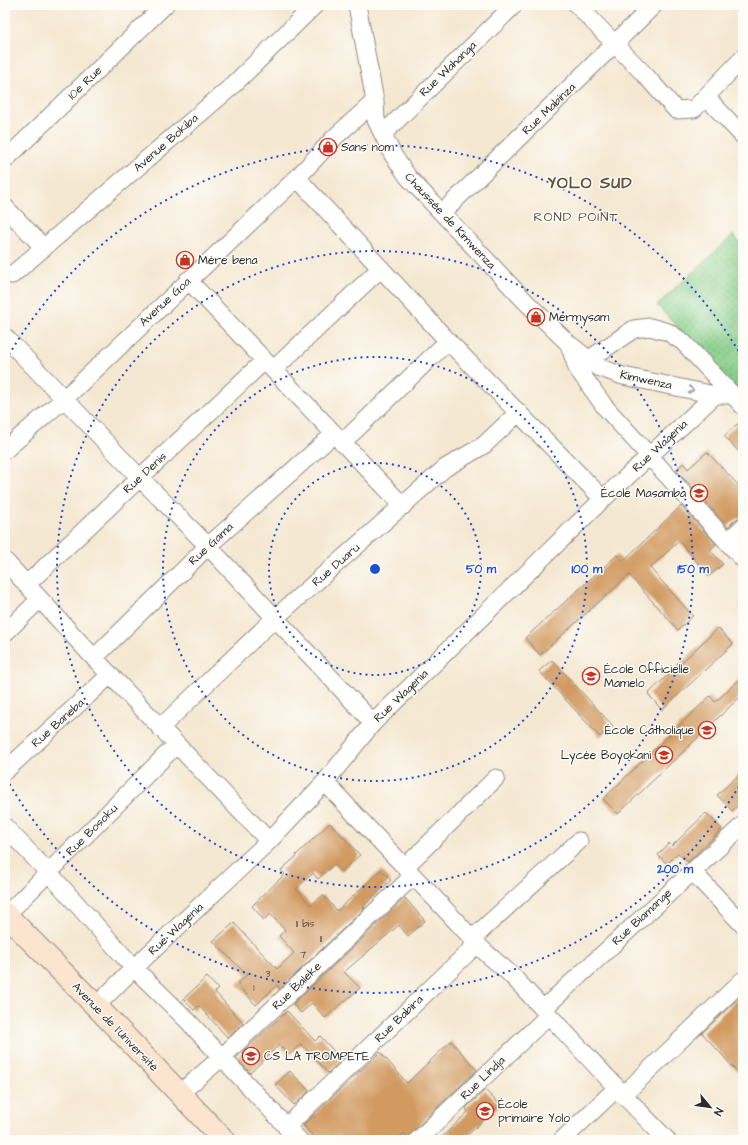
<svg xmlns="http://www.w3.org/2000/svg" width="748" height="1145" font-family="'Architects Daughter',sans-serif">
<defs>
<pattern id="grass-dots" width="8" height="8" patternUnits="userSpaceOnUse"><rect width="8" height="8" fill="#88cf8a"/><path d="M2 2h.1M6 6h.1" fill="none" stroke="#6fa871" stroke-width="1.8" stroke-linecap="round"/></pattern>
</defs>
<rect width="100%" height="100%" fill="#fdfcf7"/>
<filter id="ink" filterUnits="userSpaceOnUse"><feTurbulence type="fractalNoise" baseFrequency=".025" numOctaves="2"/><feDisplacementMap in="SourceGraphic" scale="8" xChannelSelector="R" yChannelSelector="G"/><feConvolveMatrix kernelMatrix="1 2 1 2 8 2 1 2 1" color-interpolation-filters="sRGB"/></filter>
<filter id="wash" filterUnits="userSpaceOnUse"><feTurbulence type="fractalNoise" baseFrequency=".012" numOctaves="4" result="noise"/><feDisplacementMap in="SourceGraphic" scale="16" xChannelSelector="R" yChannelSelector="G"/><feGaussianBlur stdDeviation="0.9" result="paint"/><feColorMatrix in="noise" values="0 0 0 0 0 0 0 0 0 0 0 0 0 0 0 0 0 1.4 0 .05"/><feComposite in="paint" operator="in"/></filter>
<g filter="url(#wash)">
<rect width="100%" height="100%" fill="#f5e8d2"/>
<!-- grass -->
<path fill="url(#grass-dots)" stroke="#5a7d5a" d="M733 235 743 247V382L734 390 657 305Z"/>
<g id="blocks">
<!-- building -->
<path fill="#d19a60" d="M737 424 743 430V456L724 436Z
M707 452 743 490V517L736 519 728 527 676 470 683 463 688 469Z
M681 506 716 544 710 550 723 564 709 576 679 541 650 568 693 616 678 630 629 575 540 655 525 638 617 555 623 561Z
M718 628 733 644 662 710 648 694Z
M552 660 613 726 600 737 539 671Z
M743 676V694L618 814 603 799 710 696 715 702Z
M743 771V801L732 811 717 795Z
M706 813 722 829 688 862 678 853 667 864 658 855 669 843 672 846Z
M330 823 360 855 341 872 334 864 318 879 313 873 296 889 311 905 323 895 337 911 381 870 391 880 363 907 365 908 280 989 277 985 256 1005 237 984 247 975 213 941 234 923 277 969 294 953 279 936 285 930 270 914 264 920 252 906 285 874 281 870 297 856 296 855Z
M405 898 425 921 408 936 399 925 344 972 360 988 325 1018 312 1003 301 1013 293 1004Z
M207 977 218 989 215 992 243 1023 228 1038 199 1006 194 1010 183 999Z
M743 994V1078L702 1033Z
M287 1011 315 1041 320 1036 342 1060 328 1073 301 1044 289 1055 279 1045 250 1073 236 1058Z
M451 1041 477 1070 427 1117 408 1138 404 1133 396 1140H317L303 1125 380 1052 407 1083Z
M290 1071 309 1091 294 1105 275 1085Z
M485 1090 500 1105 462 1140H439L468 1112 466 1108Z"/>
</g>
</g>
<g filter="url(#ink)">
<use href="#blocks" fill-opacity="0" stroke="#908a7e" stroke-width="1"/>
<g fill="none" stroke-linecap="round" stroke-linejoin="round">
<defs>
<path id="street" d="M357 5 375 101 376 120 393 155 408 177 526 302 569 344 598 367 623 376 715 395H731
M577 5 646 76 676 110 694 109 743 58
M706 97 743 136
M383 134 514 5
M5 160 165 5
M297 178 448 341 603 499
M5 207 44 248
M443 212 654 5
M12 275 231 87 315 5
M188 280 403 506
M5 337 140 478 208 546 373 723
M569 344 577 368 605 407 743 559
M588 360 634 329 650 327 668 332 683 342 743 406
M273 370 381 268
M342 443 448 341
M5 450 64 399 297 178 335 137 375 101
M727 542 743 527
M5 561 94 658 269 841
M26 585 264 361
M5 633 40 599
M94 658 208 546 334 434
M160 728 275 618 445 468 484 445 519 412
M5 771 110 675
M325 782C375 837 428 890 478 945 489 957 504 967 515 979 566 1033 615 1087 667 1140
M5 827 49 873 134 968 187 1020 299 1140
M405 867 496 778
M692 871 743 925
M6 915 176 745
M473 938 579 841
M96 1006 134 968 269 841 325 782 373 723 603 499 715 395
M543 1009 743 825
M179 1094 221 1058 413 876
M623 1095 743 980
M286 1127 477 944
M418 1140 549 1015
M562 1140 616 1089"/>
<path id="secondary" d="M5 914 96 1006 224 1140"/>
</defs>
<!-- street casing -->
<use href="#street" stroke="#908a7e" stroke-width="19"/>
<!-- secondary casing -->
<use href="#secondary" stroke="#908a7e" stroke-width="24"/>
<!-- street -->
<use href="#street" stroke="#fff" stroke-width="17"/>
<!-- secondary -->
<use href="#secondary" stroke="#fce5d0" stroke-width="22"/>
</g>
<!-- one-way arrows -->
<defs><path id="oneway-chevron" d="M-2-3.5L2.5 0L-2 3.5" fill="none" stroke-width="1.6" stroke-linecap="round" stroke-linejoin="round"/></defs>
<use stroke="#a0a0a0" href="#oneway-chevron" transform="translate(691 390) rotate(11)"/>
</g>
<!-- distance rings -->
<g fill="none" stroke="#1d4ed8" stroke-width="2" stroke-dasharray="2 4">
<circle cx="375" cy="569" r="106"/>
<circle cx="375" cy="569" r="212"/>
<circle cx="375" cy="569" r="318"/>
<path d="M742 781A424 424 0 0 1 6 778M6 360A424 424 0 0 1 742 357"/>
</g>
<!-- icons -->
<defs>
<symbol id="shop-ring" viewBox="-11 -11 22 22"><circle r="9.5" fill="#fdfcf7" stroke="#c8321e" stroke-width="1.5"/><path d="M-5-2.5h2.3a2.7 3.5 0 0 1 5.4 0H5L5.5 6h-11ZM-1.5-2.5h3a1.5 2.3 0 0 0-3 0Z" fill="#c8321e"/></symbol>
<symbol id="school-ring" viewBox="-11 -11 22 22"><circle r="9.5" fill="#fdfcf7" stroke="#c8321e" stroke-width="1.5"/><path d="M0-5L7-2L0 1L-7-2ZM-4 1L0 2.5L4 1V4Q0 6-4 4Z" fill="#c8321e"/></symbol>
</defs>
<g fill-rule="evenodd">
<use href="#shop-ring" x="318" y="137" width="20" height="20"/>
<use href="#shop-ring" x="175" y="250" width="20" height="20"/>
<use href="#shop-ring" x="526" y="307" width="20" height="20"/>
<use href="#school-ring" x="689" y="483" width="20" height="20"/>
<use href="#school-ring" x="581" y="666" width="20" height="20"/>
<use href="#school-ring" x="697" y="720" width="20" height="20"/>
<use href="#school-ring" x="654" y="745" width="20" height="20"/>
<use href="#school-ring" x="241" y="1046" width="20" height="20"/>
<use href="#school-ring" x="475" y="1101" width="20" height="20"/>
</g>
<g text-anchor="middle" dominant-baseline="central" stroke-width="3" stroke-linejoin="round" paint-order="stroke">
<!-- number labels -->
<g font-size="10" fill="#544738">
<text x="305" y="924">11 bis</text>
<text x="321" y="939">11</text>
<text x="303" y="955">7</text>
<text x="268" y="974">3</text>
<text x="254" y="988">1</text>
</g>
<!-- street labels -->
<g font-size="12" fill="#2b2b2b" stroke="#fdfcf7">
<text transform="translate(448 69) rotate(-44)">Rue Wahanga</text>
<text transform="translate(85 83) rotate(-44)">10e Rue</text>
<text transform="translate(549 109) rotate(-44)">Rue Mabinza</text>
<text transform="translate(166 143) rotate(-41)">Avenue Bokiba</text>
<text transform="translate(450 221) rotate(47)">Chaussée de Kimwenza</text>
<text transform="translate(165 302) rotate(-43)">Avenue Goa</text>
<text transform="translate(646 380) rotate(12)">Kimwenza</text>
<text transform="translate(660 446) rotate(-43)">Rue Wagenia</text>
<text transform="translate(145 473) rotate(-43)">Rue Denis</text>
<text transform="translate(211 544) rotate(-43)">Rue Gama</text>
<text transform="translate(336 565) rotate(-41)">Rue Duaru</text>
<text transform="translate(401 696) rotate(-44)">Rue Wagenia</text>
<text transform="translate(58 723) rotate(-42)">Rue Baneba</text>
<text transform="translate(92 830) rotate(-45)">Rue Bosoku</text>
<text transform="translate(642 917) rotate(-43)">Rue Biamange</text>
<text transform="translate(176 929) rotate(-43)">Rue Wagenia</text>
<text transform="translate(297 986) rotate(-44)">Rue Baleke</text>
<text transform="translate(399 1019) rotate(-44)">Rue Babira</text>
<text transform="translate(115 1027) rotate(46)">Avenue de l’Université</text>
<text transform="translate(483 1078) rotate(-44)">Rue Lindja</text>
</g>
<!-- poi labels -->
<g font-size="12" fill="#2b2b2b" stroke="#fdfcf7" text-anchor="start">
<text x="341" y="147">Sans nom</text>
<text x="198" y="260">Mère bena</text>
<text x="549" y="317">Mermysam</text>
<text x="686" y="493" text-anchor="end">École Masamba</text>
<text x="604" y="669">École Officielle<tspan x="604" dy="14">Mamelo</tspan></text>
<text x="694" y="730" text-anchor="end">École Catholique</text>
<text x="651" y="755" text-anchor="end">Lycée Boyokani</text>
<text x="264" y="1056">CS LA TROMPETE</text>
<text x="498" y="1104">École<tspan x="498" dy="14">primaire Yolo</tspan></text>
</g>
<!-- neighbourhood labels -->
<g font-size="13" letter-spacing="1" fill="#65523e" stroke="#fdfcf7">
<text x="576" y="217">ROND POINT</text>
</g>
<!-- district labels -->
<g font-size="16" font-weight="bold" letter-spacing="1" fill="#65523e" stroke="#fdfcf7">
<text x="590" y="183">YOLO SUD</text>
</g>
</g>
<circle cx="375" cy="569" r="6" fill="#1d4ed8" stroke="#fdfcf7" stroke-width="2"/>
<g font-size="12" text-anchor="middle" font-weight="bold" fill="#1d4ed8" stroke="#fdfcf7" stroke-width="3" stroke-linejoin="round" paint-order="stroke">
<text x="481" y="573">50 m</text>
<text x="587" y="573">100 m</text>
<text x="693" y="573">150 m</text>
<text x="675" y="873">200 m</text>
</g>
<!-- margin -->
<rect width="748" height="1145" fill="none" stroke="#fdfcf7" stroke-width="20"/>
<!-- north arrow -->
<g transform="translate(710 1107) rotate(119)" stroke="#fdfcf7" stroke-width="3" paint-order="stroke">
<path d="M0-3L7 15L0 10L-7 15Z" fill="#2b2b2b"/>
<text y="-6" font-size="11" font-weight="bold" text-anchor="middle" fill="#2b2b2b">N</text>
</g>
</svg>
